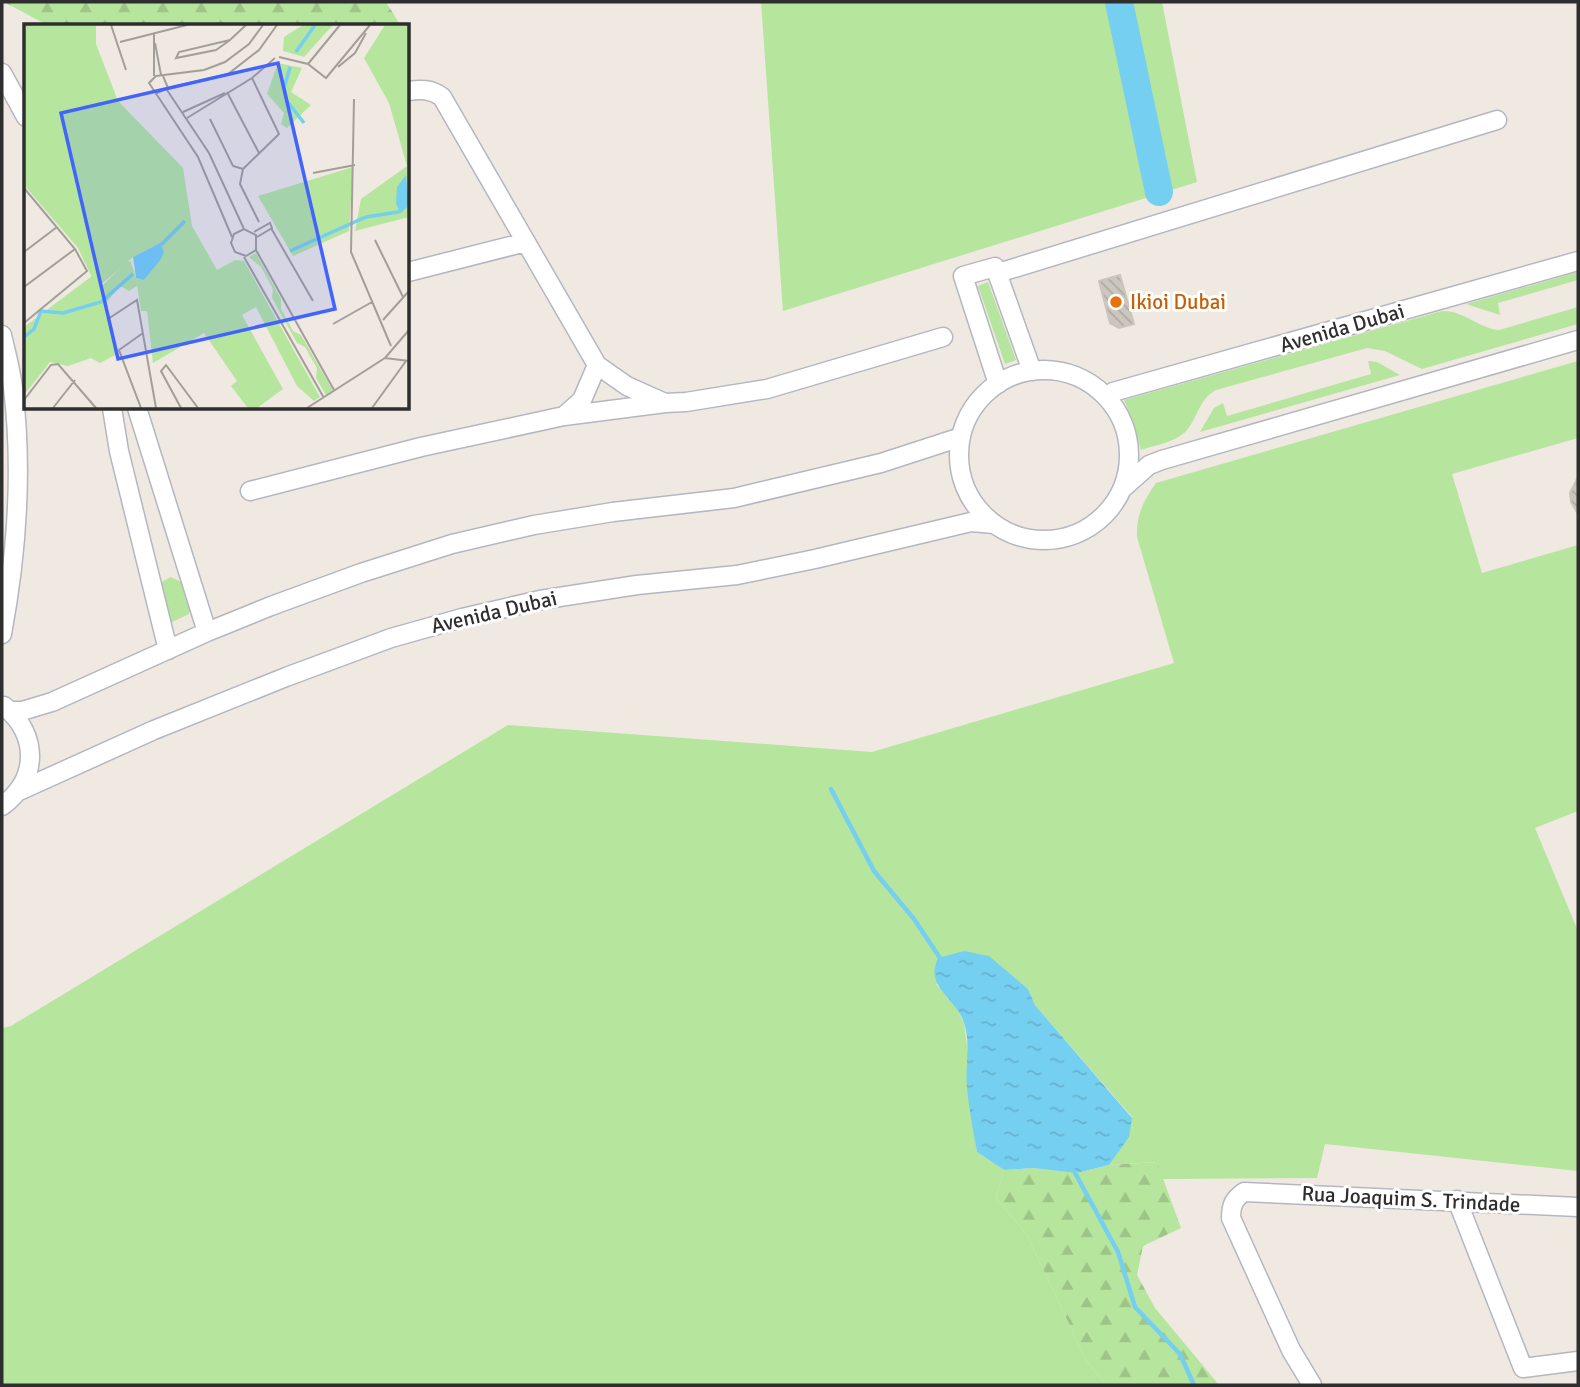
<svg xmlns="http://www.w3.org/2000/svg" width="1580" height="1387" font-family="Signika,sans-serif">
<defs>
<pattern id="forest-firs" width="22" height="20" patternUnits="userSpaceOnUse" patternTransform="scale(1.75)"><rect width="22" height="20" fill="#b6e59e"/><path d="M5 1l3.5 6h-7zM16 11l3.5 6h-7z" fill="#9dc588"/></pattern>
<pattern id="water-ripples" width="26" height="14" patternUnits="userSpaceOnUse" patternTransform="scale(1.75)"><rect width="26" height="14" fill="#75cff0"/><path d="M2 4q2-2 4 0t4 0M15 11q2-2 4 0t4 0" fill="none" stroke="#66b2ce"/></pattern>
<pattern id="building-back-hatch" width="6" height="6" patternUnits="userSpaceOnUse" patternTransform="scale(1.75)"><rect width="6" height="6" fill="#cbc7bf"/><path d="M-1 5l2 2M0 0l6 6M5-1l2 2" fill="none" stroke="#afaba4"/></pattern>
</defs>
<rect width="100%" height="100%" fill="#efe9e1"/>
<!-- grass -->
<path fill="#b6e59e" d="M761 2H1162L1197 182 783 311Z
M1578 272V280L1498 303 1500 315 1466 304Z
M988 282 1016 360 1005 364 978 286Z
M1578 307V324L1422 369 1385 351 1367 348 1216 390C1199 399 1198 417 1187 430 1177 442 1155 445 1141 450L1134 423 1124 400 1442 311C1463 310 1478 328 1499 330Z
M1368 361 1377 362 1400 375 1200 432 1214 408 1223 403 1227 416 1371 374Z
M1578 361V438L1452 474 1482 573 1578 545V811L1535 828 1578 931V1171L1325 1144 1317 1178 1163 1179 1156 1162 1109 1165 1118 1151 1132 1117 1035 1005 1028 989 1009 973 936 984 956 1007 964 1023 968 1052 967 1086 977 1152 1004 1170 996 1198 1027 1235 1086 1360 1106 1385H2V1028L11 1026 508 725 872 752 1174 663 1137 537C1136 515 1144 500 1156 483Z
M171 577 183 583 190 610 189 614 170 623 158 588 163 581Z"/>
<!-- forest -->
<path fill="url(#forest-firs)" d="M4 2H386L401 26H49Z
M1157 1162 1181 1228 1143 1246 1137 1275 1155 1308 1219 1385H1106L1086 1360 1027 1235 996 1198 1004 1170 1033 1168 1076 1173 1109 1165Z"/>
<!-- water -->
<path fill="url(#water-ripples)" d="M964 951 989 956 1028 989 1035 1005 1132 1118 1129 1137 1109 1165 1076 1173 1033 1168 1004 1170 977 1152C973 1131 969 1109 967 1088 965 1066 971 1044 964 1023 956 997 924 988 938 958Z"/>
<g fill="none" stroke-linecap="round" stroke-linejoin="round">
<!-- stream -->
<path stroke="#75cff0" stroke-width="4.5" d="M831 789 874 871 914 919 942 961
M1074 1171 1118 1252 1135 1307 1180 1354 1194 1385"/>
<!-- river -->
<path stroke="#75cff0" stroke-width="28" d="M1119 2 1159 192"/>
</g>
<!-- building -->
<path fill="url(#building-back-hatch)" stroke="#cbc5ba" stroke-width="2" d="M1120 275 1134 324 1119 328 1110 323 1099 281Z
M1578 477V476V514L1571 502 1570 493Z"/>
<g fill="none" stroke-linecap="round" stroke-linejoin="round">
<defs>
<path id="minor" d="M2 73 26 117
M408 91C421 89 431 89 442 97L597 365
M408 272 526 242
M998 273 1497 120
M2 335C6 353 11 370 13 388 23 470 17 553 2 634
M959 455a85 85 0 1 1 170 0a85 85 0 1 1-170 0Z
M998 384 963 276 995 267 1032 371
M1106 396 1113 392 1578 261
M112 408 119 451 168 650
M137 408 207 632
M564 416 665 403
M1122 489 1149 465 1162 460 1578 340
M250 491 421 447 564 416 582 400 597 365 627 386 665 403 686 402 767 389 943 337
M10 711H22L52 702 207 632 271 606 361 573 452 544 534 525 613 512 734 498 881 463 961 437
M19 791 154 730 286 677 391 638 462 618 540 600 637 585 737 575 815 559 971 522 994 524
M2 806C39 779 39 735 4 706
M1457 1200 1523 1368 1578 1361
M1312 1385 1291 1350 1231 1218C1231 1205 1234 1199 1244 1192L1578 1207"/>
</defs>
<!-- minor casing -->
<use href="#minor" stroke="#b4b7c1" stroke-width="21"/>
<!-- minor -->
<use href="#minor" stroke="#fff" stroke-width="18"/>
</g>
<!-- markers -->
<circle fill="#e8710a" stroke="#fff" stroke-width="2.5" cx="1116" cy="302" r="7"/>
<g text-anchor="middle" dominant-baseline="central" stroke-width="6" stroke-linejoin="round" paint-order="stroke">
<!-- food labels -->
<g font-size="21" fill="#c56008" stroke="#fff" text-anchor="start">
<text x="1130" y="302">Ikioi Dubai</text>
</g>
<!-- street labels -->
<g font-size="21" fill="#2e2e2e" stroke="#fff">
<text transform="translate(1342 328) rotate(-16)">Avenida Dubai</text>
<text transform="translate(494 612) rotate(-13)">Avenida Dubai</text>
<text transform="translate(1411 1199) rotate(3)">Rua Joaquim S. Trindade</text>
</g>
</g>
<!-- overview -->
<g transform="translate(24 24)">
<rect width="385" height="385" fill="#efe9e1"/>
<path d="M0 1H72V20L94 77 159 144 168 202 193 246 211 236 220 237 296 373 290 377 273 362 232 283 218 291 259 365 233 384H224L207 362 213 357 180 309 129 339 123 287H117L112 254 120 256 140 228 134 220 109 233 73 264 54 224 0 161ZM329 143 325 207 269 232 234 172ZM232 229 257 275V285L269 307 277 311 309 367 302 371 292 354 293 344 281 323 273 319 248 274 249 265 237 243 225 233Z" fill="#b6e59e"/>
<path d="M279 1H309L280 33 259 27 260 13ZM361 1H385V193L331 207 337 175 383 142 365 79 340 34ZM254 39 278 44 267 68 287 81 263 104 257 100 260 89 243 70ZM103 237 107 238 114 261 105 267 96 262 81 280 93 330 76 339 67 334 44 342 26 338 0 371V303L68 252 76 264Z" fill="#b6e59e"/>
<path d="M382 151 385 181 377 189 372 180 373 163ZM136 219 140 228 137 235 120 256 112 254 109 233Z" fill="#75cff0"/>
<path fill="none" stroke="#75cff0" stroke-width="3.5" d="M272 28 291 1M266 43 260 64 263 77 280 99M137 221 161 197M266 227 342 193 374 188 385 179M0 313 10 305 17 287 39 289 77 278 109 250"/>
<path fill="none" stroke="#a29e99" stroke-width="2" d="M87 1 102 46M206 16 155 28 152 34 192 26 206 16 222 1M96 18 163 1M131 19 137 51M255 33 284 40 302 54 346 1M284 40 316 1M314 43 331 29 342 9M130 52V9M144 64 204 50 235 26 253 1M143 66 185 129 220 205M203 68 235 129M131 70 144 64 139 52M330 75 327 228 367 322M159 88 201 69M163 94 228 54 251 34M186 95 209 142 219 145 216 160 235 198M219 145 255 110 228 54M289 149 331 141M0 164 51 225 63 247 0 299M247 204 289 277M230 208 246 199 248 204 233 213M208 213 174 133 125 59 132 52 180 46 201 38 225 20 239 1M351 216 379 273M232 226 222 232 211 228 207 219 210 210 220 205 232 211V226L310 366M0 228 33 203M220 233 300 374M0 263 51 225M84 295 113 276 132 384M359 296 385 267M309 300 348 278M361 334 385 306M0 376 27 341 34 340 72 384M29 384 51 356M117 384 95 326 119 309M157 384 137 347 142 341 174 384M283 384 361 334 385 337M348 384 382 337"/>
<path fill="#4264fb" fill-opacity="0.15" stroke="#4264fb" stroke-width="3.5" d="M254 39 311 285 94 335 37 89Z"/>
<rect width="385" height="385" fill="none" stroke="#2e2e2e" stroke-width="3.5"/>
</g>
<!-- border -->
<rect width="1580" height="1387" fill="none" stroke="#2e2e2e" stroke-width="7"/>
</svg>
